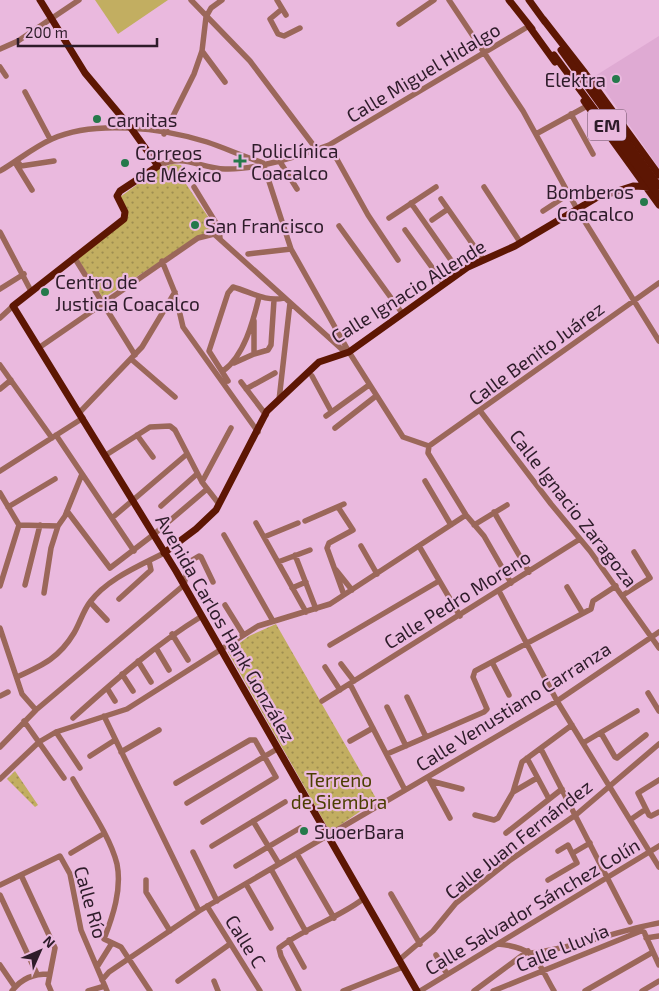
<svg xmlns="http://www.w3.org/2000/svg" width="659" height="991" font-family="'Exo 2',sans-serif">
<defs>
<pattern id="park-dots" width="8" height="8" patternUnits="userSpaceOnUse" patternTransform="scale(1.25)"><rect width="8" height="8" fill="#c2ae61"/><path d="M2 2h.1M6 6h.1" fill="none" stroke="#9e8d50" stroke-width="1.8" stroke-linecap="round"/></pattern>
</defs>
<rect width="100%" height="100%" fill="#eab9de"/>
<!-- built -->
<path fill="#dfaad3" d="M659 36V168L595 76Z"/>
<!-- park -->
<path fill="url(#park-dots)" d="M172 164 181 165 188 179 184 181 215 227 103 298 78 259 127 219 120 197 157 170Z
M276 624 377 800 330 832 228 652 249 636Z
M15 771 38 805 35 807 7 779Z"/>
<!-- pitch -->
<path fill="#c2ae61" d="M95 0H168L118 34Z"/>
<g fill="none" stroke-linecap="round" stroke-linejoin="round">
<!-- minor -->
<path stroke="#9b675a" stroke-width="5.5" d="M191 0 250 61 317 150
M277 0 286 15
M449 0 523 111 577 209 659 341
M282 9 270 19 278 34 284 36 300 28
M399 24 434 0
M0 49 18 41 79 0
M202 51 225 82
M0 67 6 76
M25 92 50 139
M571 114 593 154
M164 134 194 74 202 51 206 17 211 8 222 0
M536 134 587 106
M329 145 368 215 398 260
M279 160 297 189
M17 161 21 166 54 161
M263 163 291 249 349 352 403 437 429 446
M16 164 32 190
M158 166C184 153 199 168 225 169 255 170 301 156 329 145L529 26
M0 171C17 161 34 147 52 139 94 120 163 128 207 142 225 148 242 156 261 162
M194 187 219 228 220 238
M484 187 520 242
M441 199 483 259
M411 203 460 273
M543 211 569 194
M389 218 436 187
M432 220 448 209
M339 226 402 313
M405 230 444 284
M0 232 31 291
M248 254 291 249
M74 257 135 355
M162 261 175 293 183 327 258 432
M0 289 24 274
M0 318 13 306
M40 347 198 238 214 234 346 353
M254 354V321
M131 359 175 397
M234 363 254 354 268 350 271 345 274 300
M0 365 52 438
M223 371C244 356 253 322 259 297
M312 376 331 411
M228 381 209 351 228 293 233 287C251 292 265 302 284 298
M241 382 266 415
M0 389 11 380
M246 389 275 373
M279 400 290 303
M80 412 142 347 175 292
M481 412 551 504 590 551 659 648
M326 416 369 385
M335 428 376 396
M56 435 134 551
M137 435 153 457
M429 446 659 283
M429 446 428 453 466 515 484 536 511 583
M106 455 150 427 170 426 175 430 202 482 219 504
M0 471 83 418
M425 481 451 525
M202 482 231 428
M0 493 19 525
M161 506 197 474
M8 507 55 479
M338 507 353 530 329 543 327 548 344 595
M67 511 110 568 153 535 207 489
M494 512 529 572
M112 518 187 454
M305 521 344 504
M256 523 306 612
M19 525 58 526
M474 525 507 505
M224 535 273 621
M264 537 298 523
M361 546 377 574
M419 546 460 616
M295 555 316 609
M278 562 310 550
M336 570 352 590
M25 585 40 525
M0 586 19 525
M567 587 582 612
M292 588 306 582
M499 591 557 701 659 867
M44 593 51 548 58 526 65 516 82 474
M623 595 650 578 634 552
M119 599 151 570 149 561
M90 602 107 620
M225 605 243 634
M0 628 22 694 36 710
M172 634 188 660
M330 645 439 581
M156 648 169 670
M138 661 151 682
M492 662 509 695
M341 664 354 681
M325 667 340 690
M122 674 133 691
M17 677C43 665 59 658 74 633 80 623 83 611 90 602 107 579 139 566 164 553
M350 684 405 790
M107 688 115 701
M648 693 659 711
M0 696 8 692
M407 697 426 737
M322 701 580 539
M387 707 406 746
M104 716 199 911
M73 718C114 681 155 645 202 616
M24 721 64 778
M56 732 80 768
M601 733 615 757 617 758 646 735
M350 741 373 728
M583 743 637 711
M0 747 36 710 184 585 189 562 199 556 201 557 213 582
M541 749 630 922
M121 752 159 730
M387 754 484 712 487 709 473 677 475 671 591 609 593 601 616 586
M90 756 115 740
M527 758 549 799
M428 777 450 818
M0 779 39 742 56 732 127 709 258 626 330 604 466 515
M73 779C87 804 110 836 117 864 122 889 113 916 104 939L121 947 150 991
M659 780 638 793 649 815 651 816 659 812
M431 781 462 789
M176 783 250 740H255L276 777 203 822
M513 792 522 762 572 725
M187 803 277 749
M475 815 494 820 498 818 513 792 537 778
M630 820 646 809
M253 821 279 864
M506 833 562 789
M212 846 285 802
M193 852 217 901
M71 853 103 834
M573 853 590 843
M297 854 334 918
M236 866 300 828
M271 869 306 932
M21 875 55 948 48 984 51 991
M146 880V892L170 931
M548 880 577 863 568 845 558 851
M246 884 271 928
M0 885 60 856 70 874 81 930 107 991
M391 894 420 944
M0 895 37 974
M207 906 260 991
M646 938 659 936
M289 940 304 967
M498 944C537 948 536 960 554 991
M531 953C575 948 616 931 659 923
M436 955 447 974
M399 960 433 931 456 903 509 861 577 814 659 744
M0 965 15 987
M97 967 112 943
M102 980 109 972 199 911 557 701 659 632
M178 981 230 944
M214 981 218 991
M12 991C22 978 33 974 49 974
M88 991 105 986
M299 991 281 956 279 948C304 928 337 919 363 899
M343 991 403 967
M420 991 659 846
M474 991 528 951
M493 991 641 931 644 932 659 965
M585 991 653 952
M642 991 659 981"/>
<!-- major -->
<path stroke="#5d1603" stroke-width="7" d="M40 0 85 73 131 128 158 166 120 191 117 196 125 212 124 219 13 306 176 571 417 991
M509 0 532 29
M529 0 545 22
M543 19 585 73 659 175
M529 26 555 62
M584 101 659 205
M164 553 196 529 216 510 267 411 319 362 349 352 468 267 515 246 596 198 633 186 655 187"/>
<!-- major-bridge -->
<path stroke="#5d1603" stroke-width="7" d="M561 50 659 186
M554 55 659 196"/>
</g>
<!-- markers -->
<g fill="#25794b" stroke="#eab9de" stroke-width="2">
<circle cx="616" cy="79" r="5"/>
<circle cx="97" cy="119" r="5"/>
<path d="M237.5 153.5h5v5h5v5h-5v5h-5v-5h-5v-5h5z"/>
<circle cx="125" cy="163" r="5"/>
<circle cx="644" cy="202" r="5"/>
<circle cx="195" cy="225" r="5"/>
<circle cx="45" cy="292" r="5"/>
<circle cx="304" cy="831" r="5"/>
</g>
<g text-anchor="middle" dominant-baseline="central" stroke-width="4.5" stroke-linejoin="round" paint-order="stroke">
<!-- shield labels -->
<rect fill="#eab9de" stroke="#664b60" stroke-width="1" x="588" y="109.5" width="38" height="31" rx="4"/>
<g font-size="18" font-weight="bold" fill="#2e1c2a">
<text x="607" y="125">EM</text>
</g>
<!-- street labels -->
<g font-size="19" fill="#2e1c2a" stroke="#eab9de">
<text transform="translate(423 72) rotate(-31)">Calle Miguel Hidalgo</text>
<text transform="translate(408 291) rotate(-32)">Calle Ignacio Allende</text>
<text transform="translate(536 353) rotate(-36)">Calle Benito Juárez</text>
<text transform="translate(574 508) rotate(52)">Calle Ignacio Zaragoza</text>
<text transform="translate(457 599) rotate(-32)">Calle Pedro Moreno</text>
<text transform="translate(226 628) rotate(60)">Avenida Carlos Hank González</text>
<text transform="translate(513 706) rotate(-32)">Calle Venustiano Carranza</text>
<text transform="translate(518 839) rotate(-38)">Calle Juan Fernández</text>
<text transform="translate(91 902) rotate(74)">Calle Río</text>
<text transform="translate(532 906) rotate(-31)">Calle Salvador Sánchez Colín</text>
<text transform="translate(246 941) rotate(58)">Calle C</text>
<text transform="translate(562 947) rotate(-22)">Calle Lluvia</text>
</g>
<!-- poi labels -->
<g font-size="19" fill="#2e1c2a" stroke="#eab9de" text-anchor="start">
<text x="606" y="79" text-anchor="end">Elektra</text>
<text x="107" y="119">carnitas</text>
<text x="251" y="150">Policlínica<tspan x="251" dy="22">Coacalco</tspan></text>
<text x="135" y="152">Correos<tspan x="135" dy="22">de México</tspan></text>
<text x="634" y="191" text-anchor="end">Bomberos<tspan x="634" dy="22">Coacalco</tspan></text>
<text x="205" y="225">San Francisco</text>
<text x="55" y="281">Centro de<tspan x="55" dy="22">Justicia Coacalco</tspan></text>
<text x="314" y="831">SuoerBara</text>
</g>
<!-- park labels -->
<g font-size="19" fill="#4c3e02" stroke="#eab9de">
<text x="339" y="779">Terreno<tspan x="339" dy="22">de Siembra</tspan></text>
</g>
</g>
<!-- north arrow -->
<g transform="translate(40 951) rotate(45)" stroke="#eab9de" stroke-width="4" paint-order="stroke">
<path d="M0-4L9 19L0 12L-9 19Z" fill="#2e1c2a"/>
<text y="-8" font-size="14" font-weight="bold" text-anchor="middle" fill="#2e1c2a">N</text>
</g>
<!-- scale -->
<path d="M18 38v8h139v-8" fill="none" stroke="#2e1c2a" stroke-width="2.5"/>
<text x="25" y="38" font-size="15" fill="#2e1c2a" stroke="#eab9de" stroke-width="4" paint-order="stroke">200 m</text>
</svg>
